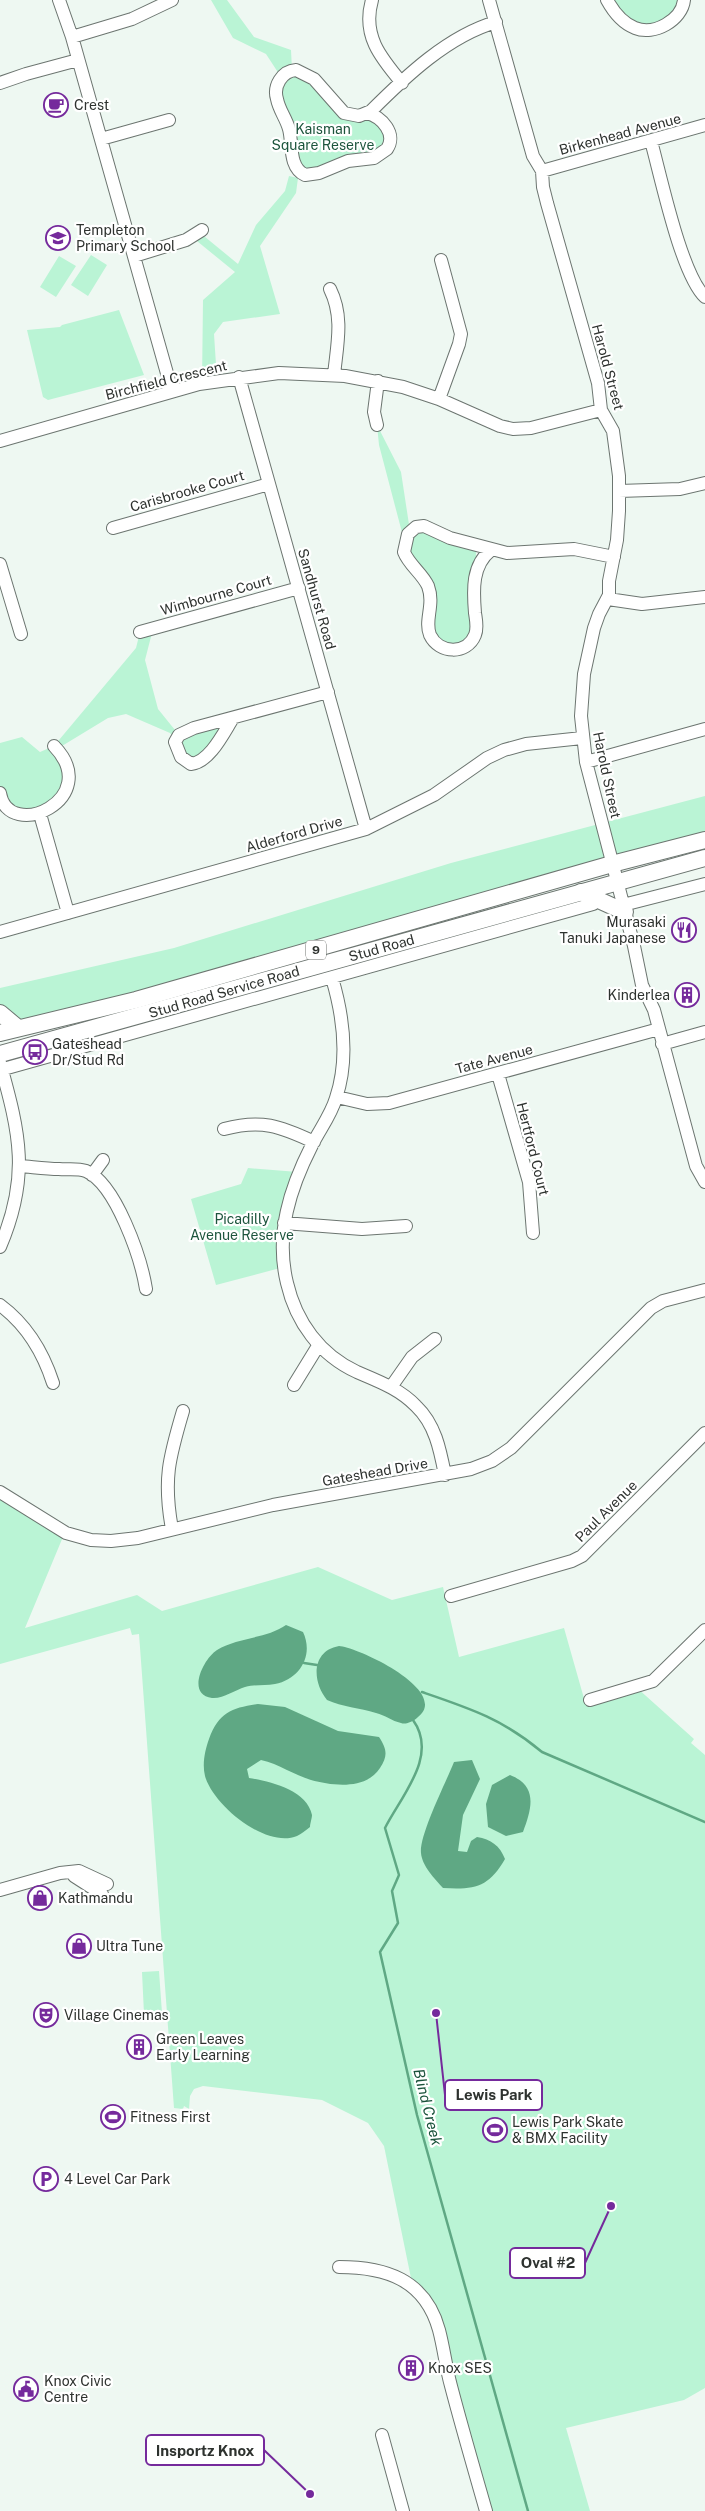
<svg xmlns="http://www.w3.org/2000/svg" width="705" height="2511" font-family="'Public Sans',sans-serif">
<rect width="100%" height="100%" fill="#eef8f2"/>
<!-- green -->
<path fill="#baf4d5" d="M211 0H227L254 37 291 50 292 70H296L337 107 375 116 389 146 305 175 278 104 281 77 266 54 233 38Z
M607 0H684L682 11 639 30Z
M289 176 298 178 296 193 260 246 280 314 223 322 214 334 217 380 202 383 203 300 235 272 192 237 199 232 238 264 256 225 285 191Z
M91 255 107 265 88 296 71 285Z
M59 256 76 266 56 297 40 287Z
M119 310 144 375 48 400 43 397 27 330 60 327 62 325Z
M377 425 401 472 410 531 416 527 475 548 476 552 475 614 465 647 433 640 431 611 404 540 379 445Z
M153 629 145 660 158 709 179 735 233 718 194 764 170 733 126 714 108 718 57 749 64 758 61 798 23 814 0 793V743L22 737 40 752 54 746 136 648 140 632Z
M705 796V839L18 1028 0 1013V988L174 948 451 863Z
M248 1168 298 1172 284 1267 216 1285 191 1199 241 1184Z
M0 1492 65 1532 25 1628 137 1595 162 1611 318 1567 392 1600 443 1587 459 1657 564 1628 585 1702 636 1687 694 1739 691 1743 705 1755V2388L684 2400 566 2428 590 2511H486L441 2337 413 2288 384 2146 368 2123 322 2100 203 2086 194 2089 190 2096 189 2109 184 2106 183 2109 174 2108 139 1634 132 1635 130 1628 0 1664Z
M159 1971 162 2013 144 2014 142 1972Z"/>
<!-- water -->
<path fill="#5fa884" d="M286 1625 303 1632C314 1655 300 1679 275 1684 265 1686 256 1684 245 1687 235 1690 223 1699 212 1698 186 1695 203 1659 217 1650 238 1637 266 1639 286 1625Z
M339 1646C358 1647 451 1691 418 1717 414 1721 406 1725 401 1723 392 1721 385 1715 376 1713 360 1708 342 1707 327 1700 312 1682 311 1651 339 1646Z
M258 1704 285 1707 338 1731 379 1737C387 1749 388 1756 380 1768 366 1790 333 1786 311 1780 294 1775 279 1764 261 1760L247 1769 249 1778C269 1781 307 1790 312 1815 312 1818 310 1824 310 1827 306 1830 301 1834 297 1836 266 1849 213 1805 205 1776 202 1764 205 1750 209 1739 219 1712 232 1708 258 1704Z
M472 1760 480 1779 463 1815 458 1851 467 1852 471 1841 477 1837C491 1839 500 1846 505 1859 489 1887 475 1890 443 1888 435 1879 422 1866 421 1853 419 1835 447 1780 454 1762Z
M510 1775C538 1786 532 1808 523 1832L506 1836 488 1827 486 1804 492 1785Z"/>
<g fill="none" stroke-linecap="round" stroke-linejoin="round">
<!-- stream -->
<path stroke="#5fa884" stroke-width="2.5" d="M304 1663 317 1665
M422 1692C469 1708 503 1719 542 1752L705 1822
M413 1720C439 1756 401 1796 385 1828L399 1875 392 1891 398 1923 380 1952 417 2115 528 2511"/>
<defs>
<path id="minor" d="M59 0 72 37 172 391
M372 0C362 35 380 57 402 83
M489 0 533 156 542 171 543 187 547 203 598 383 601 410 613 431 619 476V511L617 540 609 581V595L599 614 594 628 584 674 581 716 586 762 634 946 642 985 654 1010 696 1166 705 1182
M607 0C613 11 622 23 635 28 654 36 682 20 684 0
M72 37 132 19 172 0
M0 83 26 74 78 60
M367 113C382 117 397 134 387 149L374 158 348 161 319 173 305 175C288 167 293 143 289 129 286 118 279 110 277 99 273 86 282 71 296 70L314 79 344 113 359 116 371 111C406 76 448 36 496 22
M101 139 169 120
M651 141C661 177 681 274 705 297
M542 171 705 125
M134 256 186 240 202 230
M330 289C344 317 337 345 334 375
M239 377 366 829
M439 399 459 344 461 334 441 260
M377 425 374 412 378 381
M0 441 199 384 279 373 345 376 403 387 439 399 500 426 513 429 531 428 601 410
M619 491 680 489 705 483
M113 528 269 484
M491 550C472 565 473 589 475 613 476 620 478 628 475 635 467 655 439 654 430 635 424 620 435 605 428 586 422 573 409 565 404 552L408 534 416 527 424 526 450 538 507 553 574 549 614 557
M0 564 21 634
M608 599 642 604 705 597
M140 632 299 588
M233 718C224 732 210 762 191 764L181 757 175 742 179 735 194 728 328 692
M586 762 705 729
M0 793C8 843 105 799 54 746
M40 814 68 913
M623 905 705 884
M0 932 366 829 434 795 487 758 504 750 526 744 582 738
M332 978C343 1015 349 1059 336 1098 331 1115 320 1129 312 1145 290 1188 275 1234 287 1283 296 1322 320 1355 357 1372 378 1381 400 1389 416 1406 435 1424 440 1449 445 1475
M662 1044 705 1032
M0 1070 593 904
M498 1074 529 1182 533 1233
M337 1097 367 1104 389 1103 659 1029
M224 1129C261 1119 280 1126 314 1142
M20 1166C33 1167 46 1169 59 1169 67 1170 77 1168 86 1171 116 1184 141 1258 146 1289
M92 1175 103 1160
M284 1223 362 1229 406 1226
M0 1247C30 1177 20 1134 0 1063
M0 1305C27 1325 43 1352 53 1383
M294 1385 318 1346
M391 1387 412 1357 435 1339
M0 1492 66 1533 91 1540 111 1541 138 1538 273 1505 471 1469 492 1461 511 1448 651 1308 663 1301 705 1290
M172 1529C163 1480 169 1458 183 1411
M451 1596 572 1561 582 1556 705 1433
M590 1700 653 1681 705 1630
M74 1876 102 1894
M0 1890 60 1873 79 1871 107 1884
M339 2267C385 2267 425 2279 439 2330 444 2349 446 2368 451 2386 462 2428 474 2469 486 2511
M382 2435 403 2511"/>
<g id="major">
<path d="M581 892 625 912"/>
<path d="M0 1013 18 1028"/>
<path d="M0 1033 136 1000 612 864 705 840"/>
<path id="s1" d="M0 1054 705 858"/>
</g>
</defs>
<!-- minor casing -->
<use href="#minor" stroke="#6c7570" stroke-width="14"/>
<!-- major casing -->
<use href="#major" stroke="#6c7570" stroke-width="18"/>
<!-- minor -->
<use href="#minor" stroke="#fff" stroke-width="12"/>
<!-- major -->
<use href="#major" stroke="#fff" stroke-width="16"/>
</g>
<!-- icons -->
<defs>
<symbol id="cafe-ring" viewBox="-11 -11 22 22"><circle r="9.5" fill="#fff" stroke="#752a9c" stroke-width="1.5"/><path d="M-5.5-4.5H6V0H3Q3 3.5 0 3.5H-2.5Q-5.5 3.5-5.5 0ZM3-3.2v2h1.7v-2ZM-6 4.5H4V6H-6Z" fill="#752a9c"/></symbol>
<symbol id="school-ring" viewBox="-11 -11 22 22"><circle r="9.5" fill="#fff" stroke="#752a9c" stroke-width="1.5"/><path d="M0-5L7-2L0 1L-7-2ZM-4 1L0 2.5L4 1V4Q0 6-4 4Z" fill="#752a9c"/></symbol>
<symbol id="restaurant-ring" viewBox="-11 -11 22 22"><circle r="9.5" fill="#fff" stroke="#752a9c" stroke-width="1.5"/><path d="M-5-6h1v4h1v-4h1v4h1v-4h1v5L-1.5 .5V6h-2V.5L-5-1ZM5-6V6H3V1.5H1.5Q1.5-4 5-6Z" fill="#752a9c"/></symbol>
<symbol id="building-ring" viewBox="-11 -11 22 22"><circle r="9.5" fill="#fff" stroke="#752a9c" stroke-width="1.5"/><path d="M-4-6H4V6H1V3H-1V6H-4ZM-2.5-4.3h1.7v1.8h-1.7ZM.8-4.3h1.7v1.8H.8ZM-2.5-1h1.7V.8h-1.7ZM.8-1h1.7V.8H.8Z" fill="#752a9c"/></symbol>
<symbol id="bus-ring" viewBox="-11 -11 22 22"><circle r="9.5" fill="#fff" stroke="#752a9c" stroke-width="1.5"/><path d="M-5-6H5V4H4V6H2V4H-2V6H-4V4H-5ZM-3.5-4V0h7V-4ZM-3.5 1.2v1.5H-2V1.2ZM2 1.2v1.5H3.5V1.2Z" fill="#752a9c"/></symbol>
<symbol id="shop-ring" viewBox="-11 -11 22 22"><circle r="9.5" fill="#fff" stroke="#752a9c" stroke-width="1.5"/><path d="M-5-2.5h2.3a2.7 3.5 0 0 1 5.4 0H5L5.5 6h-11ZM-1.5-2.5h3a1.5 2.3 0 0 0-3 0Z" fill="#752a9c"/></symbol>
<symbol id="theatre-ring" viewBox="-11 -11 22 22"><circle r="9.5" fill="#fff" stroke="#752a9c" stroke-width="1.5"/><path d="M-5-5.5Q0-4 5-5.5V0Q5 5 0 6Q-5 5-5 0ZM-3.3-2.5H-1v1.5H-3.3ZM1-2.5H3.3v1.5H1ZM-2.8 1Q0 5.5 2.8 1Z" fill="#752a9c"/></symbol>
<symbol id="stadium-ring" viewBox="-11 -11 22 22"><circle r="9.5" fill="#fff" stroke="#752a9c" stroke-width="1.5"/><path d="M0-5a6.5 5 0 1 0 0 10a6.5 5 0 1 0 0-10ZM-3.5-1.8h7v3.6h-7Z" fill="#752a9c"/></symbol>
<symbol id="parking-ring" viewBox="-11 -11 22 22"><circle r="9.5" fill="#fff" stroke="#752a9c" stroke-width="1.5"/><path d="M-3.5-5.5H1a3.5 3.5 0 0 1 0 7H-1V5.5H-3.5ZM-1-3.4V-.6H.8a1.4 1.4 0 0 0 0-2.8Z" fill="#752a9c"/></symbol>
<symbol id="civic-ring" viewBox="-11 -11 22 22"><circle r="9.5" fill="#fff" stroke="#752a9c" stroke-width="1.5"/><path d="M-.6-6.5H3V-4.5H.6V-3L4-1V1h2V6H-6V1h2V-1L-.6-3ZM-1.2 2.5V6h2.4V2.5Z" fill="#752a9c"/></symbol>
</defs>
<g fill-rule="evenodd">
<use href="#cafe-ring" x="42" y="91" width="28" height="28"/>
<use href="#school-ring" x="44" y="224" width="28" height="28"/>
<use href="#restaurant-ring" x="670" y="916" width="28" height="28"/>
<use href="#building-ring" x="673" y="981" width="28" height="28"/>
<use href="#bus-ring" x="21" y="1038" width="28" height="28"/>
<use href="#shop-ring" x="26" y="1884" width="28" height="28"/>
<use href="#shop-ring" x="65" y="1932" width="28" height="28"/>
<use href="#theatre-ring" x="32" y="2001" width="28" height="28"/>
<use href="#building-ring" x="125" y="2033" width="28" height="28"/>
<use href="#stadium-ring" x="99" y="2103" width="28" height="28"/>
<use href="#stadium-ring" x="481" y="2116" width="28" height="28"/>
<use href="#parking-ring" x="32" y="2165" width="28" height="28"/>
<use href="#building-ring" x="397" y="2354" width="28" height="28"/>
<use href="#civic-ring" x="12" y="2375" width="28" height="28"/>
</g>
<g text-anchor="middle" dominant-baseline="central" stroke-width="4.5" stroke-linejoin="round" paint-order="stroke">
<!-- shield labels -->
<rect fill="#fff" stroke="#6d706d" stroke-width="1" x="306" y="940.5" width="20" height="19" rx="4"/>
<g font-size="12" font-weight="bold" fill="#2e322f">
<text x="316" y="950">9</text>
</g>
<!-- poi labels -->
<g font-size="14" fill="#2e322f" stroke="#fff" text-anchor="start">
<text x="74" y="105">Crest</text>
<text x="76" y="230">Templeton<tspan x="76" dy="16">Primary School</tspan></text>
<text x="666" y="922" text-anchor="end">Murasaki<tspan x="666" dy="16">Tanuki Japanese</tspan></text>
<text x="670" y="995" text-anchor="end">Kinderlea</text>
<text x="52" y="1044">Gateshead<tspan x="52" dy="16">Dr/Stud Rd</tspan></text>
<text x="58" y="1898">Kathmandu</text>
<text x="96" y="1946">Ultra Tune</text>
<text x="64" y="2015">Village Cinemas</text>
<text x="156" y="2039">Green Leaves<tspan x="156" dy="16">Early Learning</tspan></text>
<text x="130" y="2117">Fitness First</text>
<text x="512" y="2122">Lewis Park Skate<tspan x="512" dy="16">&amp; BMX Facility</tspan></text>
<text x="64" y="2179">4 Level Car Park</text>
<text x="428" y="2368">Knox SES</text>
<text x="44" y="2381">Knox Civic<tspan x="44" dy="16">Centre</tspan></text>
</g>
<!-- park labels -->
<g font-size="14" fill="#1d553d" stroke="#fff">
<text x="323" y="129">Kaisman<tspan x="323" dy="16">Square Reserve</tspan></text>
<text x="242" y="1219">Picadilly<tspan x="242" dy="16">Avenue Reserve</tspan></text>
</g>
<!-- street labels -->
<g font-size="14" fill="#2e322f" stroke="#fff">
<text transform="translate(620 134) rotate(-15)">Birkenhead Avenue</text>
<text transform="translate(608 367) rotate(75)">Harold Street</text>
<text transform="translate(166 380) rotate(-14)">Birchfield Crescent</text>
<text transform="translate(187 491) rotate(-16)">Carisbrooke Court</text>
<text transform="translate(216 595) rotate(-16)">Wimbourne Court</text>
<text transform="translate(317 599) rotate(74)">Sandhurst Road</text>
<text transform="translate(607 775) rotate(78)">Harold Street</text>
<text transform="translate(294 834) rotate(-16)">Alderford Drive</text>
<text stroke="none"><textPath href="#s1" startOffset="396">Stud Road</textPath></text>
<text transform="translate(224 992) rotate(-16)">Stud Road Service Road</text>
<text transform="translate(494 1059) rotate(-15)">Tate Avenue</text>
<text transform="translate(533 1149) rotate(76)">Hertford Court</text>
<text transform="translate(375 1472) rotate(-10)">Gateshead Drive</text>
<text transform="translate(606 1511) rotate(-45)">Paul Avenue</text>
</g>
<!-- water labels -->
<g font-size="15" font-style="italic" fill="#1a533b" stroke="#fff">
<text transform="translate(428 2107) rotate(76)">Blind Creek</text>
</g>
</g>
<!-- callouts -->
<path fill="none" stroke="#752a9c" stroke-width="2" d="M436 2013L445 2095M611 2206L585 2263M310 2494L264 2450"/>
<g fill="#752a9c" stroke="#fff" stroke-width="2">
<circle cx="436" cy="2013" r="5"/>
<circle cx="611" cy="2206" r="5"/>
<circle cx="310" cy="2494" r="5"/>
</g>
<g fill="#fff" stroke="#752a9c" stroke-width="2">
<rect x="445" y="2080" width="97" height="30" rx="5"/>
<rect x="510" y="2248" width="75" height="30" rx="5"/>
<rect x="146" y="2435" width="118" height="30" rx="5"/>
</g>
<g font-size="15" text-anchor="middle" font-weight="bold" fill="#2e322f">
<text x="494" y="2100">Lewis Park</text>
<text x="548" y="2268">Oval #2</text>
<text x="205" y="2456">Insportz Knox</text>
</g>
</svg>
